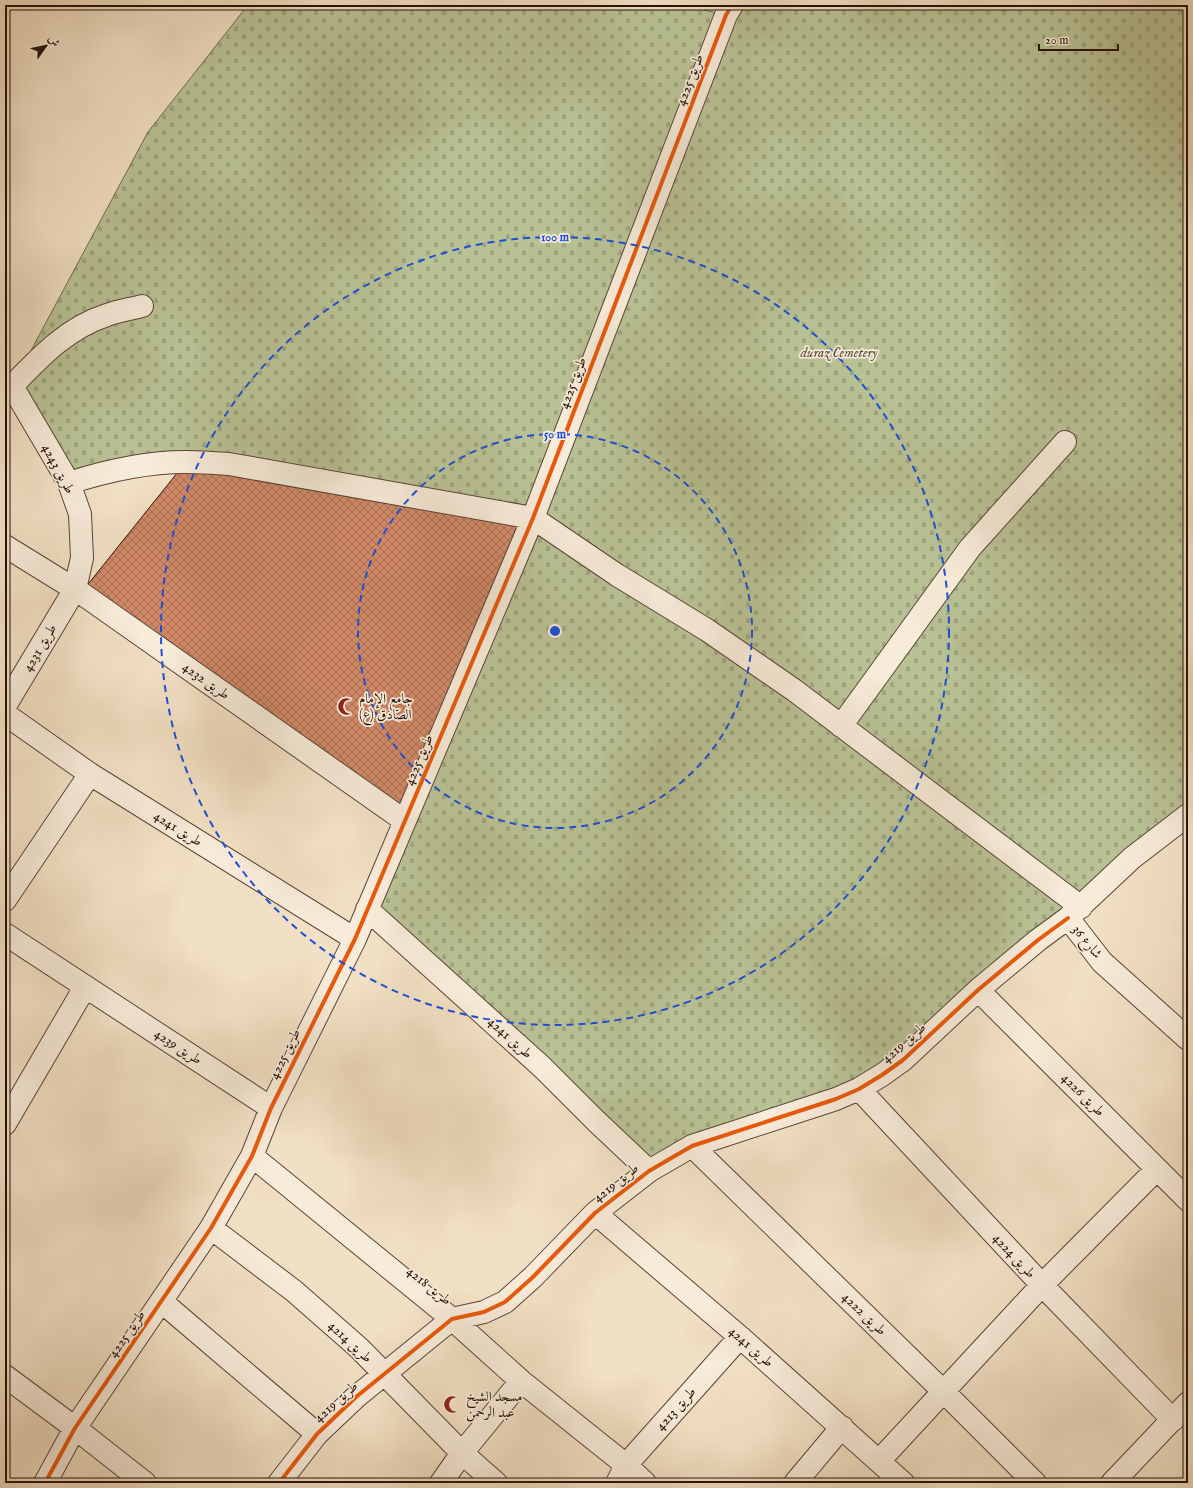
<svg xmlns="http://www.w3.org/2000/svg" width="1193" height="1488" font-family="'IM FELL English',Amiri,serif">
<defs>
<pattern id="cemetery-stones" width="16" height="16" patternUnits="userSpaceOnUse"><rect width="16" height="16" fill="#b9c295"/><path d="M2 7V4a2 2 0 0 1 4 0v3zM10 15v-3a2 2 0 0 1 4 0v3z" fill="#9fa67f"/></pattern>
<pattern id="building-cross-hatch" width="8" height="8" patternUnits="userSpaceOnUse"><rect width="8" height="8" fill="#d18967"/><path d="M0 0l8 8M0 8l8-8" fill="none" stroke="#a96f53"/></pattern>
</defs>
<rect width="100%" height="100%" fill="#f2e0c4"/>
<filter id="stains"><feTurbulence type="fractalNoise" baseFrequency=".005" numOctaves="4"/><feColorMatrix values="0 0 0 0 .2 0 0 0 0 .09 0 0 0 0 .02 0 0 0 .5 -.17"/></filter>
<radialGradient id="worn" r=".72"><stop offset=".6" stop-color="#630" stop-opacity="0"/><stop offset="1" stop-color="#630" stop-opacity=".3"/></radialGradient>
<!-- cemetery -->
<path fill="url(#cemetery-stones)" stroke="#6f694e" d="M248 5H682L726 15 732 5H1188V806L859 1089 649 1171 367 909 405 821 186 462 69 483 12 386 148 132Z"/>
<!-- building -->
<path fill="url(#building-cross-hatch)" stroke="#251007" d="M186 462 523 516 405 821 81 593Z"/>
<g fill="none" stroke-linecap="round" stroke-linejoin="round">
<defs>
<path id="minor" d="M5 383 12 386 69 483 80 514 82 558 75 589 5 706
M12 386C40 357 67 328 107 315 118 311 131 309 142 306
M69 483C106 471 148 462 186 462 201 462 215 463 229 464L533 518 617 575 707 630 794 690 1081 907
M5 546 81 593 405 821
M5 714 90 774 355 939
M841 726 970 548 1065 442
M1188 815 1132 858 1068 918 1102 962 1188 1039
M5 900 90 774
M367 909 542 1067 595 1120 649 1171
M5 934 271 1108
M978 990 1188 1200
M859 1089 1042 1285 1173 1420
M5 1124 85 987
M692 1146 943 1391 1035 1483
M252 1156 452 1319 521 1381 626 1465 645 1483
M595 1213 740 1337 903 1483
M211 1228 294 1291 359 1348 462 1453 496 1483
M162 1302 317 1434
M5 1376 75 1428 145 1483
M879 1461 1042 1285 1157 1169
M45 1483 75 1428 211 1228 252 1156 271 1108 355 939 533 518 726 15 732 5
M279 1483 317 1434 356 1397 452 1319 484 1312 505 1302 533 1277 595 1213 649 1171 692 1146 836 1099 859 1089 882 1075 903 1060 978 990 1038 940 1068 918
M441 1483 462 1453 521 1381
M617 1483 626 1465 740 1337
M795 1483 842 1427
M1112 1483 1188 1403"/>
</defs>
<!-- minor casing -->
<use href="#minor" stroke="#584436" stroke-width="24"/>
<!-- minor -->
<use href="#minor" stroke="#f7ebd9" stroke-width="22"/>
<defs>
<path id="cycleway" d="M45 1483 75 1428 211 1228 252 1156 271 1108 355 939 533 518 726 15 732 5
M279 1483 317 1434 356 1397 452 1319 484 1312 505 1302 533 1277 595 1213 649 1171 692 1146 836 1099 859 1089 882 1075 903 1060 978 990 1038 940 1068 918"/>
</defs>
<!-- cycleway casing -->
<use href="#cycleway" stroke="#f7ebd9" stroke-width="6"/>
<!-- cycleway -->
<use href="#cycleway" stroke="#e8590c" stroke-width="4"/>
</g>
<!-- distance rings -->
<g fill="none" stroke="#1d4ed8" stroke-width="2" stroke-dasharray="7 5">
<circle cx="555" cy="631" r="197"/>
<circle cx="555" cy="631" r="394"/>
</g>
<!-- icons -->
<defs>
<symbol id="mosque-bare" viewBox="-9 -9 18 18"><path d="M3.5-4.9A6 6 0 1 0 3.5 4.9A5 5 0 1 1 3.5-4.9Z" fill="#8f2418" stroke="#f7ebd9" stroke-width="2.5" paint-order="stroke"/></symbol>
</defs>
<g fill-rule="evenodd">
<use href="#mosque-bare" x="334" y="694" width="25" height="25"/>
<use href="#mosque-bare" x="440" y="1392" width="25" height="25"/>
</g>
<g text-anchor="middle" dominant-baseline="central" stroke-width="3.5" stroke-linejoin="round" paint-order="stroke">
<!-- street labels -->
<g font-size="14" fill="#251007" stroke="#f7ebd9">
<text transform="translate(690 80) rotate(-69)">طريق 4225</text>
<text transform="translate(573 383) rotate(-69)">طريق 4225</text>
<text transform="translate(58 469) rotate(62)">طريق 4243</text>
<text transform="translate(40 648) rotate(-59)">طريق 4231</text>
<text transform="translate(206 681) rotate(35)">طريق 4232</text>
<text transform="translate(419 760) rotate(-67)">طريق 4225</text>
<text transform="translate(178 829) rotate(32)">طريق 4241</text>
<text transform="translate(1087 942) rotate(51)">شارع 36</text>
<text transform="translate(510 1038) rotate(42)">طريق 4241</text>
<text transform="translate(904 1043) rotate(-41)">طريق 4219</text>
<text transform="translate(178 1047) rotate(33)">طريق 4239</text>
<text transform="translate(285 1054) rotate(-64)">طريق 4225</text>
<text transform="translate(1083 1095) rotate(45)">طريق 4226</text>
<text transform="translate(616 1183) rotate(-38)">طريق 4219</text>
<text transform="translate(1014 1256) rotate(47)">طريق 4224</text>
<text transform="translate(429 1286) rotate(39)">طريق 4218</text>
<text transform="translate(864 1314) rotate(44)">طريق 4222</text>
<text transform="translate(127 1334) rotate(-55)">طريق 4225</text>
<text transform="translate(350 1342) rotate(43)">طريق 4214</text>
<text transform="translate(751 1347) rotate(41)">طريق 4241</text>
<text transform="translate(336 1402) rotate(-42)">طريق 4219</text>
<text transform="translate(676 1409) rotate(-48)">طريق 4213</text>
</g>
<!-- park labels -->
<g font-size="14" font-style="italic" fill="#594e39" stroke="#f7ebd9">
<text x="839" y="353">duraz Cemetery</text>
</g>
<!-- poi labels -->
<g font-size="14" fill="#251007" stroke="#f7ebd9" text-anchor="start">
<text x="359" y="699">جامع الإمام<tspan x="359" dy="16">الصادق (ع)</tspan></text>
<text x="466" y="1397">مسجد الشيخ<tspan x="466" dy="16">عبد الرحمن</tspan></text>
</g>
</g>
<circle cx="555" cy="631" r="6" fill="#1d4ed8" stroke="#f7ebd9" stroke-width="2"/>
<g font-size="12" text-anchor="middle" font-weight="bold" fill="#1d4ed8" stroke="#f7ebd9" stroke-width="3.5" stroke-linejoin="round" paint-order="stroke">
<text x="555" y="241">100 m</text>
<text x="555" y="438">50 m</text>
</g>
<!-- margin -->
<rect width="1193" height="1488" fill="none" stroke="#f2e0c4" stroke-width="20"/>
<rect x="6" y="6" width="1181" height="1476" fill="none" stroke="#251007" stroke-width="2"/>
<rect x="10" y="10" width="1173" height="1468" fill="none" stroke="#251007"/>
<!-- north arrow -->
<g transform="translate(46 46) rotate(57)" stroke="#f7ebd9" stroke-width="3" paint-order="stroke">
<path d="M0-3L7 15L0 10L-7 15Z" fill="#251007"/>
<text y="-6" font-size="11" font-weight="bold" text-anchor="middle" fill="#251007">ش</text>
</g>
<!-- scale -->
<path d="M1039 44v6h79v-6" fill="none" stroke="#251007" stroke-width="2"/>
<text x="1045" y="44" font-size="12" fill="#251007" stroke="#f7ebd9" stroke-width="3" paint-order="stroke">20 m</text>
<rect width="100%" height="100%" filter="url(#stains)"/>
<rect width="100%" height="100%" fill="url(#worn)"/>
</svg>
